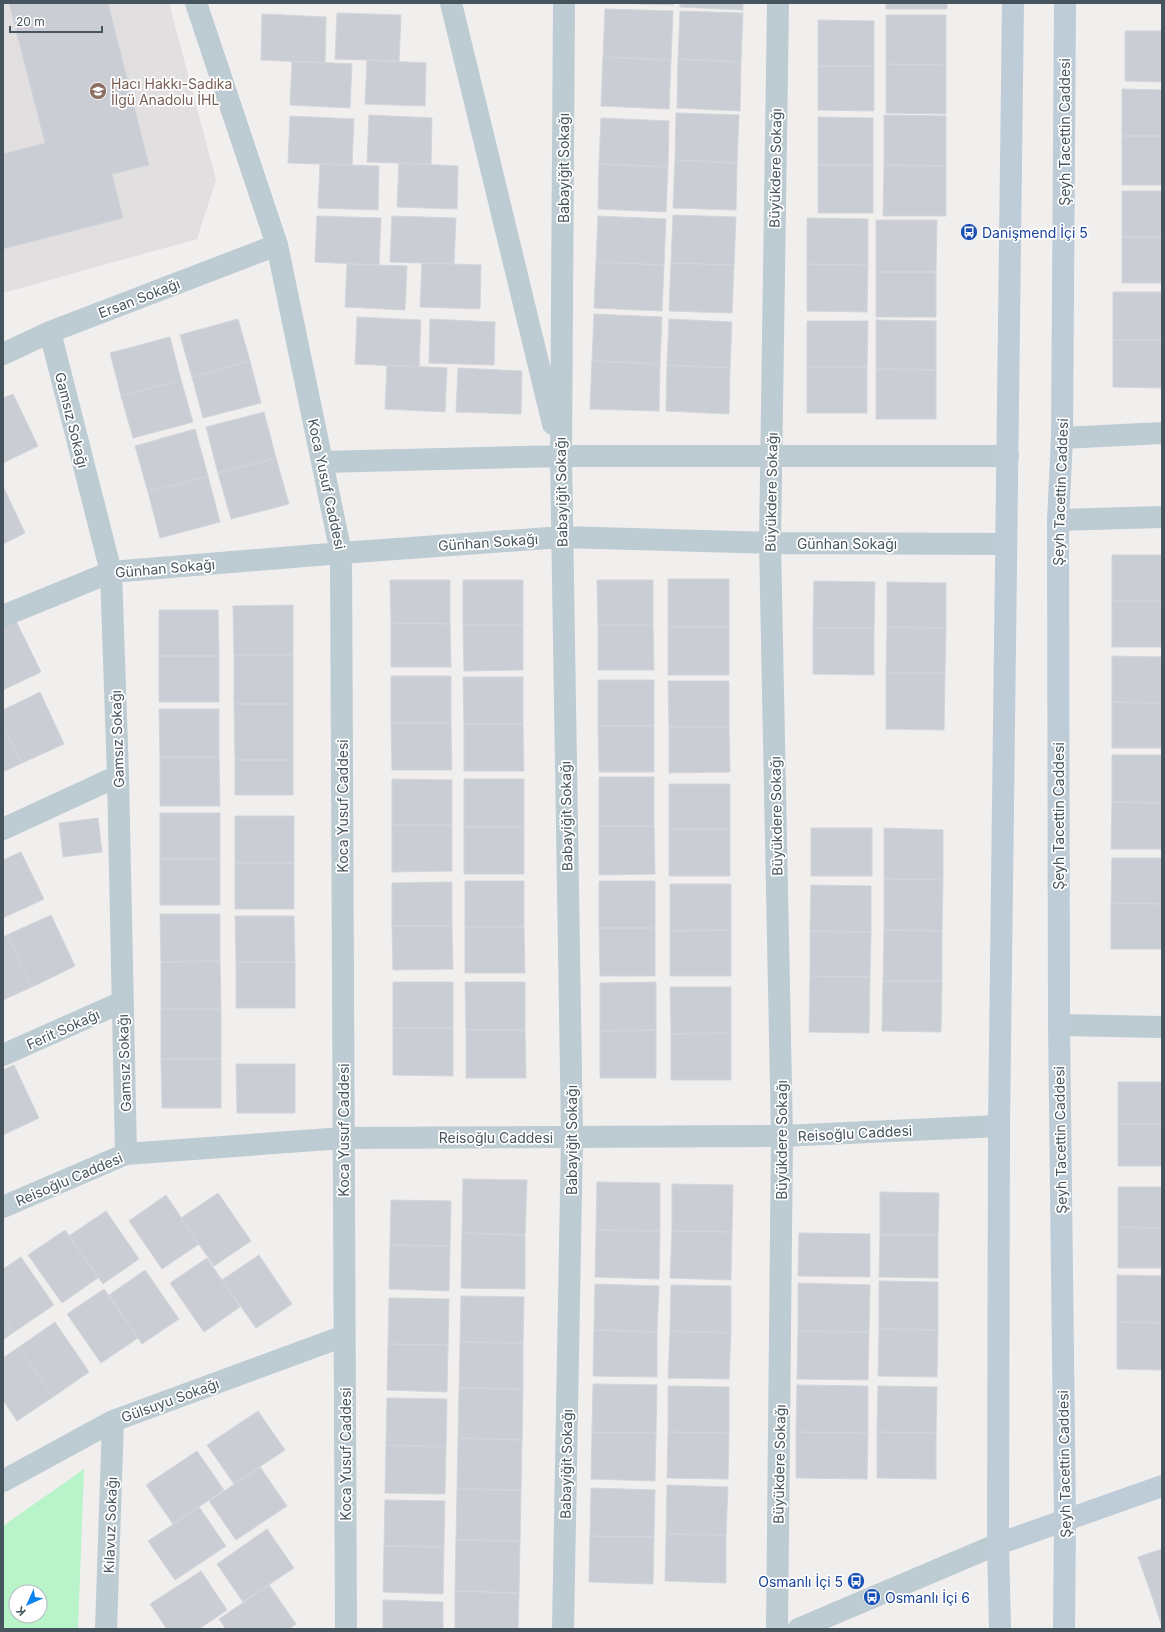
<svg xmlns="http://www.w3.org/2000/svg" width="1165" height="1632" font-family="Inter,sans-serif">
<rect width="100%" height="100%" fill="#f1eeee"/>
<!-- education -->
<path fill="#e2dfe0" d="M3 3H169L216 180 197 239 3 293Z"/>
<!-- green -->
<path fill="#b9f3ca" fill-rule="evenodd" d="M84 1469 78 1629H3V1526ZM16 1592H40V1616H16Z"/>
<!-- building -->
<path fill="#caced4" stroke="#d2d5db" d="M9 3H108L149 165 112 174 123 218 3 249V154L45 143Z
M611 3H673V5Z
M680 3H743V10L680 7Z
M886 3H947V9H886Z
M605 9 673 11 671 60 603 57Z
M680 11 743 13 741 62 678 59Z
M337 13 401 15 399 61 335 59Z
M262 14 326 17 325 63 261 60Z
M886 15H946V65L886 64Z
M818 20 874 21V66H818Z
M1125 31H1162V82L1125 81Z
M603 57 671 60 669 109 601 106Z
M678 59 741 62 740 111 677 108Z
M367 60 426 63 425 106 365 104Z
M292 61 352 64 350 108 290 105Z
M886 64 946 65V114L886 113Z
M818 66H874V111L818 110Z
M1122 89 1162 90V136H1122Z
M676 113 739 115 737 163 675 160Z
M369 115 432 118 431 164 367 162Z
M884 115 946 116V166L884 165Z
M290 116 354 119 352 165 288 163Z
M818 117 873 118V165H818Z
M601 118 669 121 668 167 599 164Z
M1122 136H1162V185H1122Z
M675 160 737 163 736 210 673 208Z
M399 163 458 166 457 209 397 207Z
M320 164 379 166 378 210 318 208Z
M599 164 668 167 666 212 598 209Z
M818 165H873V213H818Z
M884 165 946 166V216H883Z
M1122 191H1162V237H1122Z
M673 215 736 217 734 265 671 263Z
M317 216 381 218 379 265 315 262Z
M392 216 456 218 454 264 390 262Z
M598 216 666 219 664 265 596 262Z
M807 218 868 219V265L807 264Z
M876 220H937L936 272H876Z
M1122 237H1162V283H1122Z
M596 262 664 265 662 311 594 308Z
M422 263 481 265 480 309 420 307Z
M671 263 734 265 732 313 669 311Z
M347 264 407 266 405 310 345 307Z
M807 264 868 265 867 312 807 311Z
M876 272H936V317H876Z
M1113 292H1162V340H1113Z
M594 314 662 317 660 364 592 361Z
M357 317 421 320 419 367 355 364Z
M238 319 250 361 192 377 180 335Z
M430 319 495 322 494 365 429 363Z
M669 319 732 322 730 368 667 365Z
M876 320 936 321V370L876 369Z
M807 321H868L867 367H807Z
M170 337 181 380 121 396 110 353Z
M1113 340H1162V388L1113 387Z
M250 361 261 403 203 418 192 377Z
M592 361 660 364 659 411 590 409Z
M387 365 447 368 445 412 385 409Z
M667 365 730 368 729 414 666 411Z
M807 367H867V413H807Z
M458 368 522 371 521 414 456 412Z
M876 369 936 370V419H876Z
M181 380 193 422 133 438 121 396Z
M13 394 38 446 3 463V398Z
M264 412 276 458 218 473 206 427Z
M195 429 208 476 148 492 135 446Z
M276 458 289 504 231 519 218 473Z
M208 476 220 522 160 538 148 492Z
M3 486 25 533 3 544Z
M1112 555H1162V601H1112Z
M668 579H729V627H668Z
M390 580H450V624L391 623Z
M463 580H523V625H463Z
M597 580H653V625H598Z
M814 581 875 582 874 628H813Z
M887 582 946 583V628L887 627Z
M1112 601H1162V647H1112Z
M293 605V655H234L233 606Z
M159 610H218L219 656H159Z
M16 621 41 672 3 690V627Z
M391 623 450 624 451 667H391Z
M463 625H523V670L464 671Z
M598 625H653L654 670H598Z
M668 627H729V675H668Z
M887 627 946 628 945 673H886Z
M813 628H874V675L813 674Z
M234 655H293V704H234Z
M159 656H219V702H159Z
M1112 656 1162 657V703L1112 702Z
M886 673H945L944 730 886 729Z
M391 676H451V723H391Z
M463 677H523V724H464Z
M598 680H654V726H598Z
M668 681H729V727H669Z
M40 692 64 744 22 763 3 724V710Z
M1112 702 1162 703V748H1112Z
M234 704H293V760H235Z
M159 709H219V757H160Z
M391 723H451L452 770H392Z
M3 724 22 763 3 772Z
M464 724H523L524 771H464Z
M598 726H654V772H599Z
M669 727H729L730 772 669 773Z
M1112 755H1162V803L1112 802Z
M160 757H219L220 806H160Z
M235 760H293V795H235Z
M599 777H654V826H599Z
M392 779 452 780V825H392Z
M464 779H524V827H464Z
M669 784H730V829H669Z
M1112 802 1162 803V849H1111Z
M160 813H220V859H160Z
M235 816H294V863H235Z
M98 818 102 852 63 857 59 823Z
M392 825H452V871L392 872Z
M599 826H654L655 874 599 875Z
M464 827H524V874H464Z
M811 828H872V876H811Z
M884 828 943 830V880L884 879Z
M669 829H730V876H669Z
M21 852 44 899 3 918V860Z
M1112 858H1162V904L1111 903Z
M160 859H220V905H160Z
M235 863H294V909H235Z
M884 879 943 880 942 931 884 930Z
M465 881H524V927H465Z
M599 881H655V928H599Z
M452 882V926H392V883Z
M670 884H731V930L670 931Z
M811 885 871 886V932L810 931Z
M1111 903 1162 904V949H1111Z
M160 914H220V961L161 962Z
M51 915 75 966 32 987 7 935Z
M235 916H294L295 962H236Z
M392 926H452L453 969 393 970Z
M465 927H524L525 973H465Z
M599 928H655V976H600Z
M731 930V976H670V931Z
M884 930 942 931V981H883Z
M810 931 871 932 870 977 810 976Z
M7 935 32 987 3 1000V937Z
M220 961 221 1009H161V962Z
M236 962H295V1008H236Z
M810 976 870 977 869 1033 809 1032Z
M883 981H942L941 1032 882 1031Z
M393 982H453V1028H393Z
M465 982H525V1030H466Z
M656 982V1030L600 1031V983Z
M670 987H731V1033L671 1034Z
M161 1009H221V1059H161Z
M393 1028H453V1076L393 1075Z
M466 1030H525L526 1078H466Z
M656 1030V1078H600V1031Z
M731 1033V1080H671V1034Z
M161 1059H221V1108H162Z
M236 1064H295V1113H237Z
M14 1065 39 1118 3 1135V1070Z
M1118 1082H1162V1124H1118Z
M1118 1124H1162V1166H1118Z
M463 1179 527 1180 525 1235 462 1233Z
M597 1182 660 1183V1231L596 1230Z
M672 1184 733 1185 732 1232 672 1231Z
M1118 1187H1162V1228L1118 1227Z
M880 1192 939 1193 938 1235H880Z
M218 1193 251 1241 214 1266 181 1218Z
M166 1195 199 1244 162 1269 129 1221Z
M391 1200 451 1201 450 1246 390 1245Z
M106 1211 139 1259 103 1284 69 1236Z
M1118 1227 1162 1228V1268H1118Z
M65 1230 98 1278 62 1303 28 1255Z
M596 1230 660 1231 659 1279 595 1277Z
M672 1231 732 1232 731 1280 670 1278Z
M462 1233 525 1235V1289L461 1288Z
M799 1233 870 1234V1277L798 1276Z
M880 1235H938V1278L879 1277Z
M390 1245 450 1246 449 1291 389 1289Z
M259 1255 292 1304 256 1328 222 1280Z
M21 1257 54 1305 14 1332 3 1316V1269Z
M207 1258 240 1307 204 1332 170 1283Z
M145 1270 179 1319 142 1344 109 1295Z
M1117 1275 1162 1276V1323L1117 1322Z
M879 1281 938 1282V1330L879 1329Z
M798 1283 870 1285 869 1332 798 1331Z
M595 1284 659 1286 657 1332 594 1330Z
M671 1285 731 1286V1333L670 1331Z
M104 1289 138 1338 101 1363 67 1314Z
M461 1296 524 1297 523 1343 460 1342Z
M389 1298 449 1299 448 1345 388 1344Z
M3 1316 14 1332 3 1340Z
M55 1322 89 1372 53 1397 19 1347Z
M1117 1322 1162 1323V1370L1117 1369Z
M879 1329 938 1330 937 1377 878 1376Z
M594 1330 657 1332V1377L593 1376Z
M670 1331 731 1333 729 1379 668 1378Z
M798 1331 869 1332 868 1380 797 1379Z
M460 1342 523 1343V1389L459 1388Z
M388 1344 448 1345 447 1392 387 1390Z
M19 1347 53 1397 17 1421 3 1400V1358Z
M593 1384 657 1385 656 1433 592 1432Z
M797 1385 868 1386V1433L796 1432Z
M668 1386 729 1387V1433L668 1432Z
M878 1386 937 1387 936 1433 877 1432Z
M459 1388 523 1389 522 1440 458 1438Z
M387 1398 447 1399 446 1447 386 1445Z
M258 1411 285 1450 234 1484 207 1445Z
M592 1432 656 1433 655 1481 591 1479Z
M668 1432 729 1433 728 1479 667 1478Z
M796 1432 868 1433 867 1479 796 1478Z
M877 1432 936 1433V1479L877 1478Z
M458 1438 522 1440 521 1490 457 1489Z
M386 1445 446 1447 445 1494 385 1493Z
M197 1451 224 1490 173 1524 146 1485Z
M260 1467 287 1506 236 1540 209 1501Z
M667 1485 728 1487 726 1535 666 1534Z
M591 1488 655 1490 654 1537 590 1536Z
M457 1489 521 1490 520 1541 456 1540Z
M385 1500 445 1501 444 1547 384 1546Z
M199 1507 226 1546 175 1580 148 1541Z
M267 1529 294 1568 243 1602 217 1564Z
M666 1534 726 1535V1583L665 1581Z
M590 1536 654 1537 653 1584 589 1582Z
M456 1540 520 1541 519 1593 455 1591Z
M384 1546 444 1547 443 1594 383 1592Z
M1162 1549V1596L1153 1599 1138 1557Z
M201 1571 227 1610 199 1629H167L150 1604Z
M269 1585 296 1624 289 1629H226L219 1619Z
M455 1591 519 1593 518 1629H455Z
M1162 1596V1627L1153 1599Z
M383 1600 443 1602V1629H383Z"/>
<g fill="none" stroke-linecap="round" stroke-linejoin="round">
<!-- street -->
<path stroke="#bdcbd2" stroke-width="22" d="M196 3 277 245 341 553 346 1629
M451 3 553 424
M50 332 111 572 118 776 126 1154
M3 354 50 332 277 245
M1062 438 1162 433
M323 462 561 456H1008
M1058 520 1162 517
M3 616 111 572 341 553 562 537 770 543 1006 544
M3 829 118 776
M1059 1025 1162 1027
M3 1055 122 1002
M3 1207 126 1154 343 1138 782 1136 999 1126
M3 1481 113 1421 344 1336
M106 1629 113 1421
M563 1629 572 1136 561 456 564 3
M777 1629 782 1136 770 543 778 3
M798 1629 998 1544"/>
<!-- secondary -->
<path stroke="#bdccd7" stroke-width="22" d="M998 1544 1162 1486
M1000 1629 998 1544 999 1126 1013 3
M1064 1629 1065 1520 1059 1025 1058 520 1062 438 1065 3"/>
</g>
<!-- icons -->
<defs>
<symbol id="school-disc" viewBox="-11 -11 22 22"><circle r="9.5" fill="#8d6e63" stroke="#fff"/><path d="M0-5L7-2L0 1L-7-2ZM-4 1L0 2.5L4 1V4Q0 6-4 4Z" fill="#fff"/></symbol>
<symbol id="bus-disc" viewBox="-11 -11 22 22"><circle r="9.5" fill="#1a4fb4" stroke="#fff"/><path d="M-5-6H5V4H4V6H2V4H-2V6H-4V4H-5ZM-3.5-4V0h7V-4ZM-3.5 1.2v1.5H-2V1.2ZM2 1.2v1.5H3.5V1.2Z" fill="#fff"/></symbol>
</defs>
<g fill-rule="evenodd">
<use href="#school-disc" x="88" y="81" width="20" height="20"/>
<use href="#bus-disc" x="959" y="222" width="20" height="20"/>
<use href="#bus-disc" x="846" y="1571" width="20" height="20"/>
<use href="#bus-disc" x="862" y="1587" width="20" height="20"/>
</g>
<g text-anchor="middle" dominant-baseline="central" stroke-width="3.5" stroke-linejoin="round" paint-order="stroke">
<!-- education labels -->
<g font-size="14" fill="#785e54" stroke="#fff" text-anchor="start">
<text x="111" y="83">Hacı Hakkı-Sadıka<tspan x="111" dy="16">İlgü Anadolu İHL</tspan></text>
</g>
<!-- street labels -->
<g font-size="14" fill="#45545d" stroke="#fff">
<text transform="translate(1064 132) rotate(-90)">Şeyh Tacettin Caddesi</text>
<text transform="translate(563 168) rotate(-90)">Babayiğit Sokağı</text>
<text transform="translate(775 168) rotate(-89)">Büyükdere Sokağı</text>
<text transform="translate(139 298) rotate(-21)">Ersan Sokağı</text>
<text transform="translate(72 420) rotate(76)">Gamsız Sokağı</text>
<text transform="translate(327 484) rotate(78)">Koca Yusuf Caddesi</text>
<text transform="translate(561 492) rotate(-91)">Babayiğit Sokağı</text>
<text transform="translate(771 492) rotate(-89)">Büyükdere Sokağı</text>
<text transform="translate(1060 492) rotate(-88)">Şeyh Tacettin Caddesi</text>
<text transform="translate(488 542) rotate(-4)">Günhan Sokağı</text>
<text x="847" y="543">Günhan Sokağı</text>
<text transform="translate(165 568) rotate(-5)">Günhan Sokağı</text>
<text transform="translate(117 739) rotate(-92)">Gamsız Sokağı</text>
<text transform="translate(342 806) rotate(-90)">Koca Yusuf Caddesi</text>
<text transform="translate(566 816) rotate(-91)">Babayiğit Sokağı</text>
<text transform="translate(776 816) rotate(-91)">Büyükdere Sokağı</text>
<text transform="translate(1058 816) rotate(-90)">Şeyh Tacettin Caddesi</text>
<text transform="translate(63 1029) rotate(-24)">Ferit Sokağı</text>
<text transform="translate(124 1063) rotate(-92)">Gamsız Sokağı</text>
<text transform="translate(343 1130) rotate(-90)">Koca Yusuf Caddesi</text>
<text transform="translate(855 1133) rotate(-3)">Reisoğlu Caddesi</text>
<text x="496" y="1137">Reisoğlu Caddesi</text>
<text transform="translate(571 1140) rotate(-90)">Babayiğit Sokağı</text>
<text transform="translate(781 1140) rotate(-90)">Büyükdere Sokağı</text>
<text transform="translate(1060 1140) rotate(-91)">Şeyh Tacettin Caddesi</text>
<text transform="translate(69 1179) rotate(-23)">Reisoğlu Caddesi</text>
<text transform="translate(170 1400) rotate(-20)">Gülsuyu Sokağı</text>
<text transform="translate(345 1454) rotate(-90)">Koca Yusuf Caddesi</text>
<text transform="translate(566 1464) rotate(-89)">Babayiğit Sokağı</text>
<text transform="translate(779 1464) rotate(-89)">Büyükdere Sokağı</text>
<text transform="translate(1064 1464) rotate(-91)">Şeyh Tacettin Caddesi</text>
<text transform="translate(110 1525) rotate(-88)">Kılavuz Sokağı</text>
</g>
<!-- transit labels -->
<g font-size="14" fill="#164399" stroke="#fff" text-anchor="start">
<text x="982" y="232">Danişmend İçi 5</text>
<text x="843" y="1581" text-anchor="end">Osmanlı İçi 5</text>
<text x="885" y="1597">Osmanlı İçi 6</text>
</g>
</g>
<!-- border -->
<rect width="1165" height="1632" fill="none" stroke="#45545d" stroke-width="8"/>
<!-- north arrow -->
<g transform="translate(28 1604) rotate(225)"><circle r="19" fill="#ffffff" stroke="#b5bbbe"/>
<path d="M0-3L7 15L0 10L-7 15Z" fill="#0a83f0"/>
<text y="-6" font-size="11" font-weight="bold" text-anchor="middle" fill="#45545d">K</text>
</g>
<!-- scale -->
<path d="M10 26v6h92v-6" fill="none" stroke="#45545d" stroke-width="2"/>
<text x="16" y="26" font-size="12" fill="#45545d" stroke="#ffffff" stroke-width="3" paint-order="stroke">20 m</text>
</svg>
